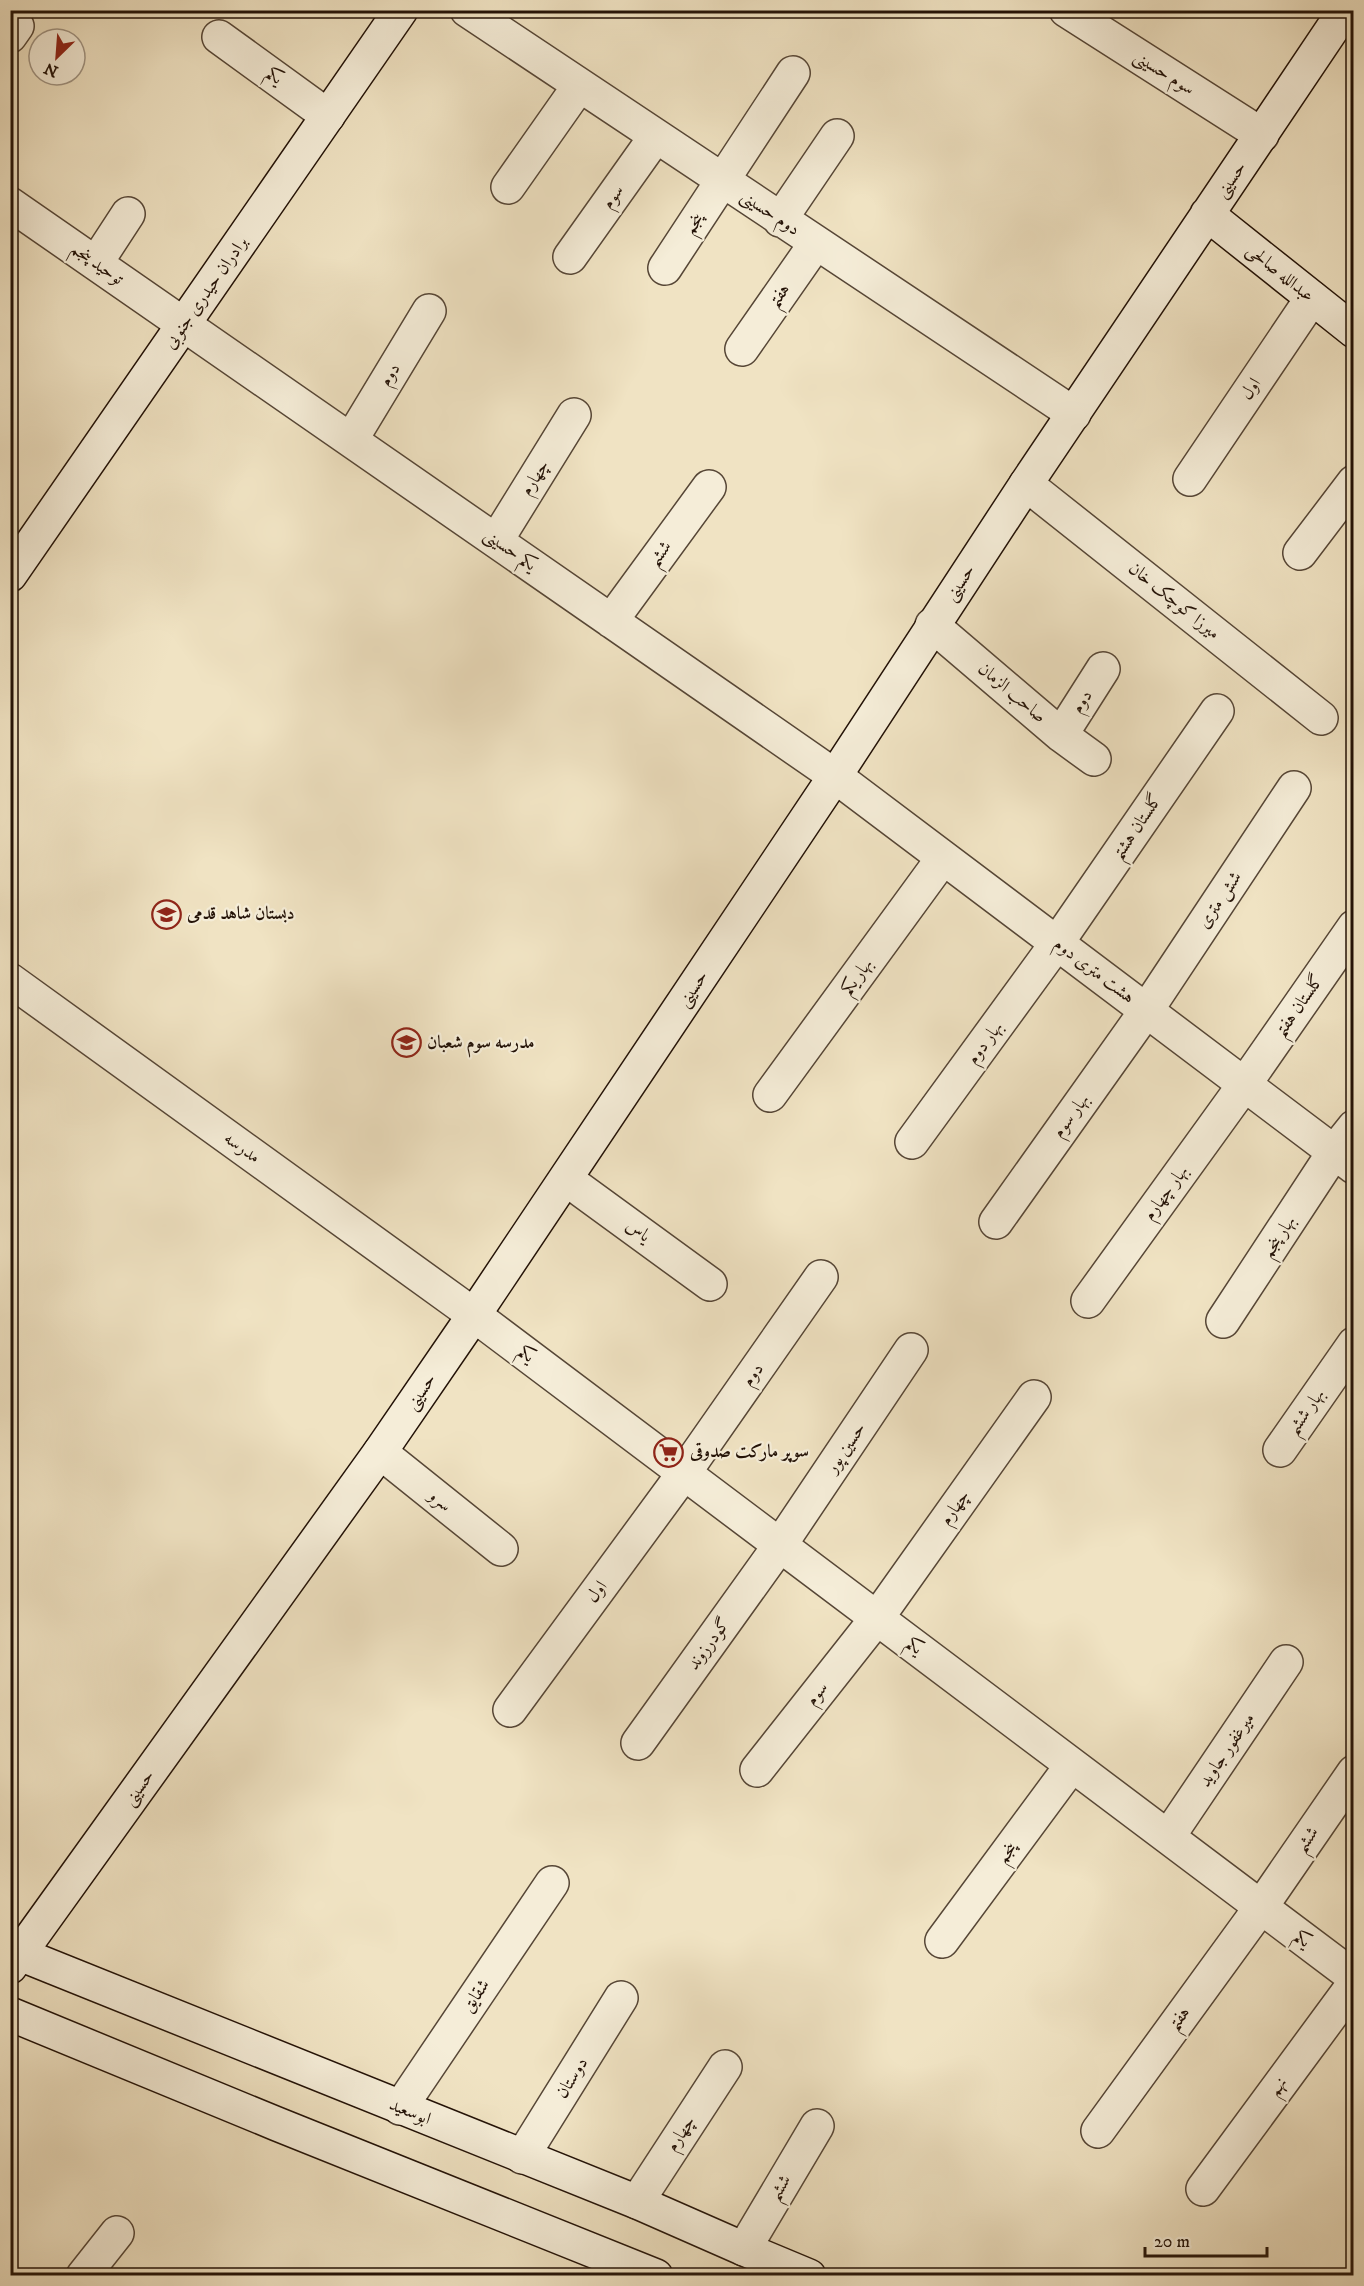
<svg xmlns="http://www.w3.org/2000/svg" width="1364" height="2286" font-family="'IM FELL DW Pica',Amiri,serif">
<rect width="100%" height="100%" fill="#f0e3c3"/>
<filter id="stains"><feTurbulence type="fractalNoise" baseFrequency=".00333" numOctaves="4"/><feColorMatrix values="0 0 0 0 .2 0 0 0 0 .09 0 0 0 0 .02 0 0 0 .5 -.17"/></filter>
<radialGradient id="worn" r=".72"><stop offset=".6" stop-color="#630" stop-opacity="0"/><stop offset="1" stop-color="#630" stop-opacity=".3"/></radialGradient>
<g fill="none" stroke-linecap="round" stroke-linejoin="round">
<defs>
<path id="street" d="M467 10 1074 414
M1066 10 1262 135
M10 36 17 26
M219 37 328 116
M508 187 579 86
M10 204 835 776 1354 1167
M780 220 837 136
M570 257 656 136
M96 263 128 214
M665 268 793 73
M742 349 816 243
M351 440 429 311
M1190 479 1312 298
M1026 484 1321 718
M496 541 574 415
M1300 553 1354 482
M611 621 709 487
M932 625 1061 735 1094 759
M1061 735 1103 669
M10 980 474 1315 1354 1977
M770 1095 943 858
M912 1142 1057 943 1217 711
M566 1179 710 1284
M996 1222 1146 1011 1294 788
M1088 1301 1244 1085 1354 927
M1223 1321 1334 1152 1354 1127
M1280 1450 1354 1344
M380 1452 501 1549
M510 1710 684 1473 821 1277
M638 1743 780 1545 911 1350
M757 1770 877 1618 1034 1397
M1168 1837 1286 1662
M942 1941 1072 1765
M400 2108 552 1883
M1098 2131 1261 1907 1354 1772
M522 2157 621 1998
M1203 2189 1354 1984
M637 2202 725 2067
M744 2249 817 2126
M83 2276 117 2233"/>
<path id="secondary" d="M1207 214 1354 331
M10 575 401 10
M10 1950 637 2202 744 2249 809 2276
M10 1967 380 1452 474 1315 835 776 1026 484 1345 10
M10 2014 277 2124 656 2276"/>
</defs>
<!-- street casing -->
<use href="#street" stroke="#564636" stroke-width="36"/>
<!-- secondary casing -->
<use href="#secondary" stroke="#231207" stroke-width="36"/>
<!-- street -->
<use href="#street" stroke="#f5edd8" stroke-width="33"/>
<!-- secondary -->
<use href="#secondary" stroke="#f5edd8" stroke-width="33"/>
</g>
<!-- icons -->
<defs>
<symbol id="school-ring" viewBox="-11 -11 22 22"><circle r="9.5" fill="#f5edd8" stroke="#8f2418" stroke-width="1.5"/><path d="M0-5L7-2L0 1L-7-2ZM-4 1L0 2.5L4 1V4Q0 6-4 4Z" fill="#8f2418"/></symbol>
<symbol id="supermarket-ring" viewBox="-11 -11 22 22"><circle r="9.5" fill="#f5edd8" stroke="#8f2418" stroke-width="1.5"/><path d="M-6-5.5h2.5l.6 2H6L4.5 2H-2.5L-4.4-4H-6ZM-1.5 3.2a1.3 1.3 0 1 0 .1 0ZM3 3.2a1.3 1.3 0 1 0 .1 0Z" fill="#8f2418"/></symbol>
</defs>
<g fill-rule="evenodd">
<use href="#school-ring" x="150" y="898" width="33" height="33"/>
<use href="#school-ring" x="390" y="1026" width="33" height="33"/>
<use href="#supermarket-ring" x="652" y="1436" width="33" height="33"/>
</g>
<g text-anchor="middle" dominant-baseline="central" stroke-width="4.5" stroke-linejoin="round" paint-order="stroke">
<!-- street labels -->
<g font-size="18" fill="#231207" stroke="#f5edd8">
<text transform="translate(1164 73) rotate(32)">سوم حسینی</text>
<text transform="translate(274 76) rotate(36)">یکم</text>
<text transform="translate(1231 180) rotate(-55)">حسینی</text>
<text transform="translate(613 197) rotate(-55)">سوم</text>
<text transform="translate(770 213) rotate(34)">دوم حسینی</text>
<text transform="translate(694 224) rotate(-57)">پنجم</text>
<text transform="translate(97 264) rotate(35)">توحید پنجم</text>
<text transform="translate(1280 273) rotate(39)">عبدالله صالحی</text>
<text transform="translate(206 293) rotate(-55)">برادران حیدری جنوبی</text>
<text transform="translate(779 296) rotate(-55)">هفتم</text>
<text transform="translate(390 375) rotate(-59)">دوم</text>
<text transform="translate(1251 389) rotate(-56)">اول</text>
<text transform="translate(535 478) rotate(-58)">چهارم</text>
<text transform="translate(510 550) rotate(35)">یکم حسینی</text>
<text transform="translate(660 554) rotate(-54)">ششم</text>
<text transform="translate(960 583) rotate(-56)">حسینی</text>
<text transform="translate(1174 601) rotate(39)">میرزا کوچک خان</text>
<text transform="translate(1012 693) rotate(40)">صاحب الزمان</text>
<text transform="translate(1082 702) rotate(-58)">دوم</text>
<text transform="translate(1137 827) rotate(-56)">گلستان هشتم</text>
<text transform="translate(1220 900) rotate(-56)">شش متری</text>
<text transform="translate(1094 971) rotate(37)">هشت متری دوم</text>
<text transform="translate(857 977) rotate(-54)">بهار یکم</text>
<text transform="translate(693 989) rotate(-56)">حسینی</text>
<text transform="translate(1299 1006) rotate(-55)">گلستان هفتم</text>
<text transform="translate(985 1043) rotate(-54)">بهار دوم</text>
<text transform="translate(1071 1116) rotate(-54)">بهار سوم</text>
<text transform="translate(242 1148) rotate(36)">مدرسه</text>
<text transform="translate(1166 1193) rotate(-54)">بهار چهارم</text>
<text transform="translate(638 1231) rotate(36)">یاس</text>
<text transform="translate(1279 1237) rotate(-57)">بهار پنجم</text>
<text transform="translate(526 1354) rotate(37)">یکم</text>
<text transform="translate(753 1375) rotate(-55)">دوم</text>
<text transform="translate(421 1392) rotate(-56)">حسینی</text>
<text transform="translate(1306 1412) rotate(-55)">بهار ششم</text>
<text transform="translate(846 1448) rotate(-56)">حسین پور</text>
<text transform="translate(440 1501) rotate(39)">سرو</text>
<text transform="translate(955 1508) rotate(-55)">چهارم</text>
<text transform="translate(597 1592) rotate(-54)">اول</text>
<text transform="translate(709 1644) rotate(-54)">گودرزوند</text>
<text transform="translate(914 1646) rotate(37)">یکم</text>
<text transform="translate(817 1694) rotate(-52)">سوم</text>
<text transform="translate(1227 1750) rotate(-56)">میرغفور جاوید</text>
<text transform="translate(139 1788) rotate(-54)">حسینی</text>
<text transform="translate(1307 1840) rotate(-55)">ششم</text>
<text transform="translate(1007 1853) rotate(-54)">پنجم</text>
<text transform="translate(1302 1939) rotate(37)">یکم</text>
<text transform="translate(476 1996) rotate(-56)">شقایق</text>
<text transform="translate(1179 2019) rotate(-54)">هفتم</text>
<text transform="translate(572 2078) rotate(-58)">دوستان</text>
<text transform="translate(1278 2087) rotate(-54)">نهم</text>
<text transform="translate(410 2112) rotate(22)">ابوسعید</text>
<text transform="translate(681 2134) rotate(-57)">چهارم</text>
<text transform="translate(780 2188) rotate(-59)">ششم</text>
</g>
<!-- poi labels -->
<g font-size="18" font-weight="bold" fill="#231207" stroke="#f5edd8" text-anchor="start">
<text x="187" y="914">دبستان شاهد قدمی</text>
<text x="427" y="1043">مدرسه سوم شعبان</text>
<text x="690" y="1452">سوپر مارکت صدوقی</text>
</g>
</g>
<!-- margin -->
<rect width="1364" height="2286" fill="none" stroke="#f0e3c3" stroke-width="36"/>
<rect x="12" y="12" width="1340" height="2262" fill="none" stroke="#231207" stroke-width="3"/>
<rect x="18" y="18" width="1328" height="2250" fill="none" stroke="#231207" stroke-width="1.5"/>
<!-- north arrow -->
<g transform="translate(57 57) rotate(205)"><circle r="28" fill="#f5edd8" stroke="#a19584" stroke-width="1.5"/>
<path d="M0-4.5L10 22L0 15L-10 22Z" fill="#8f2418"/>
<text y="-9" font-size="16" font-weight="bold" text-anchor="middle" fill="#231207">N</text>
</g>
<!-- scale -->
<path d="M1145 2247v9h122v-9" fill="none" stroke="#231207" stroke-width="3"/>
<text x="1154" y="2247" font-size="18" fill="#231207" stroke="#f5edd8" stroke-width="4.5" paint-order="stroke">20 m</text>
<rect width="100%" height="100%" filter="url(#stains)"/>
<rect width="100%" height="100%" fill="url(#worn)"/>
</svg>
